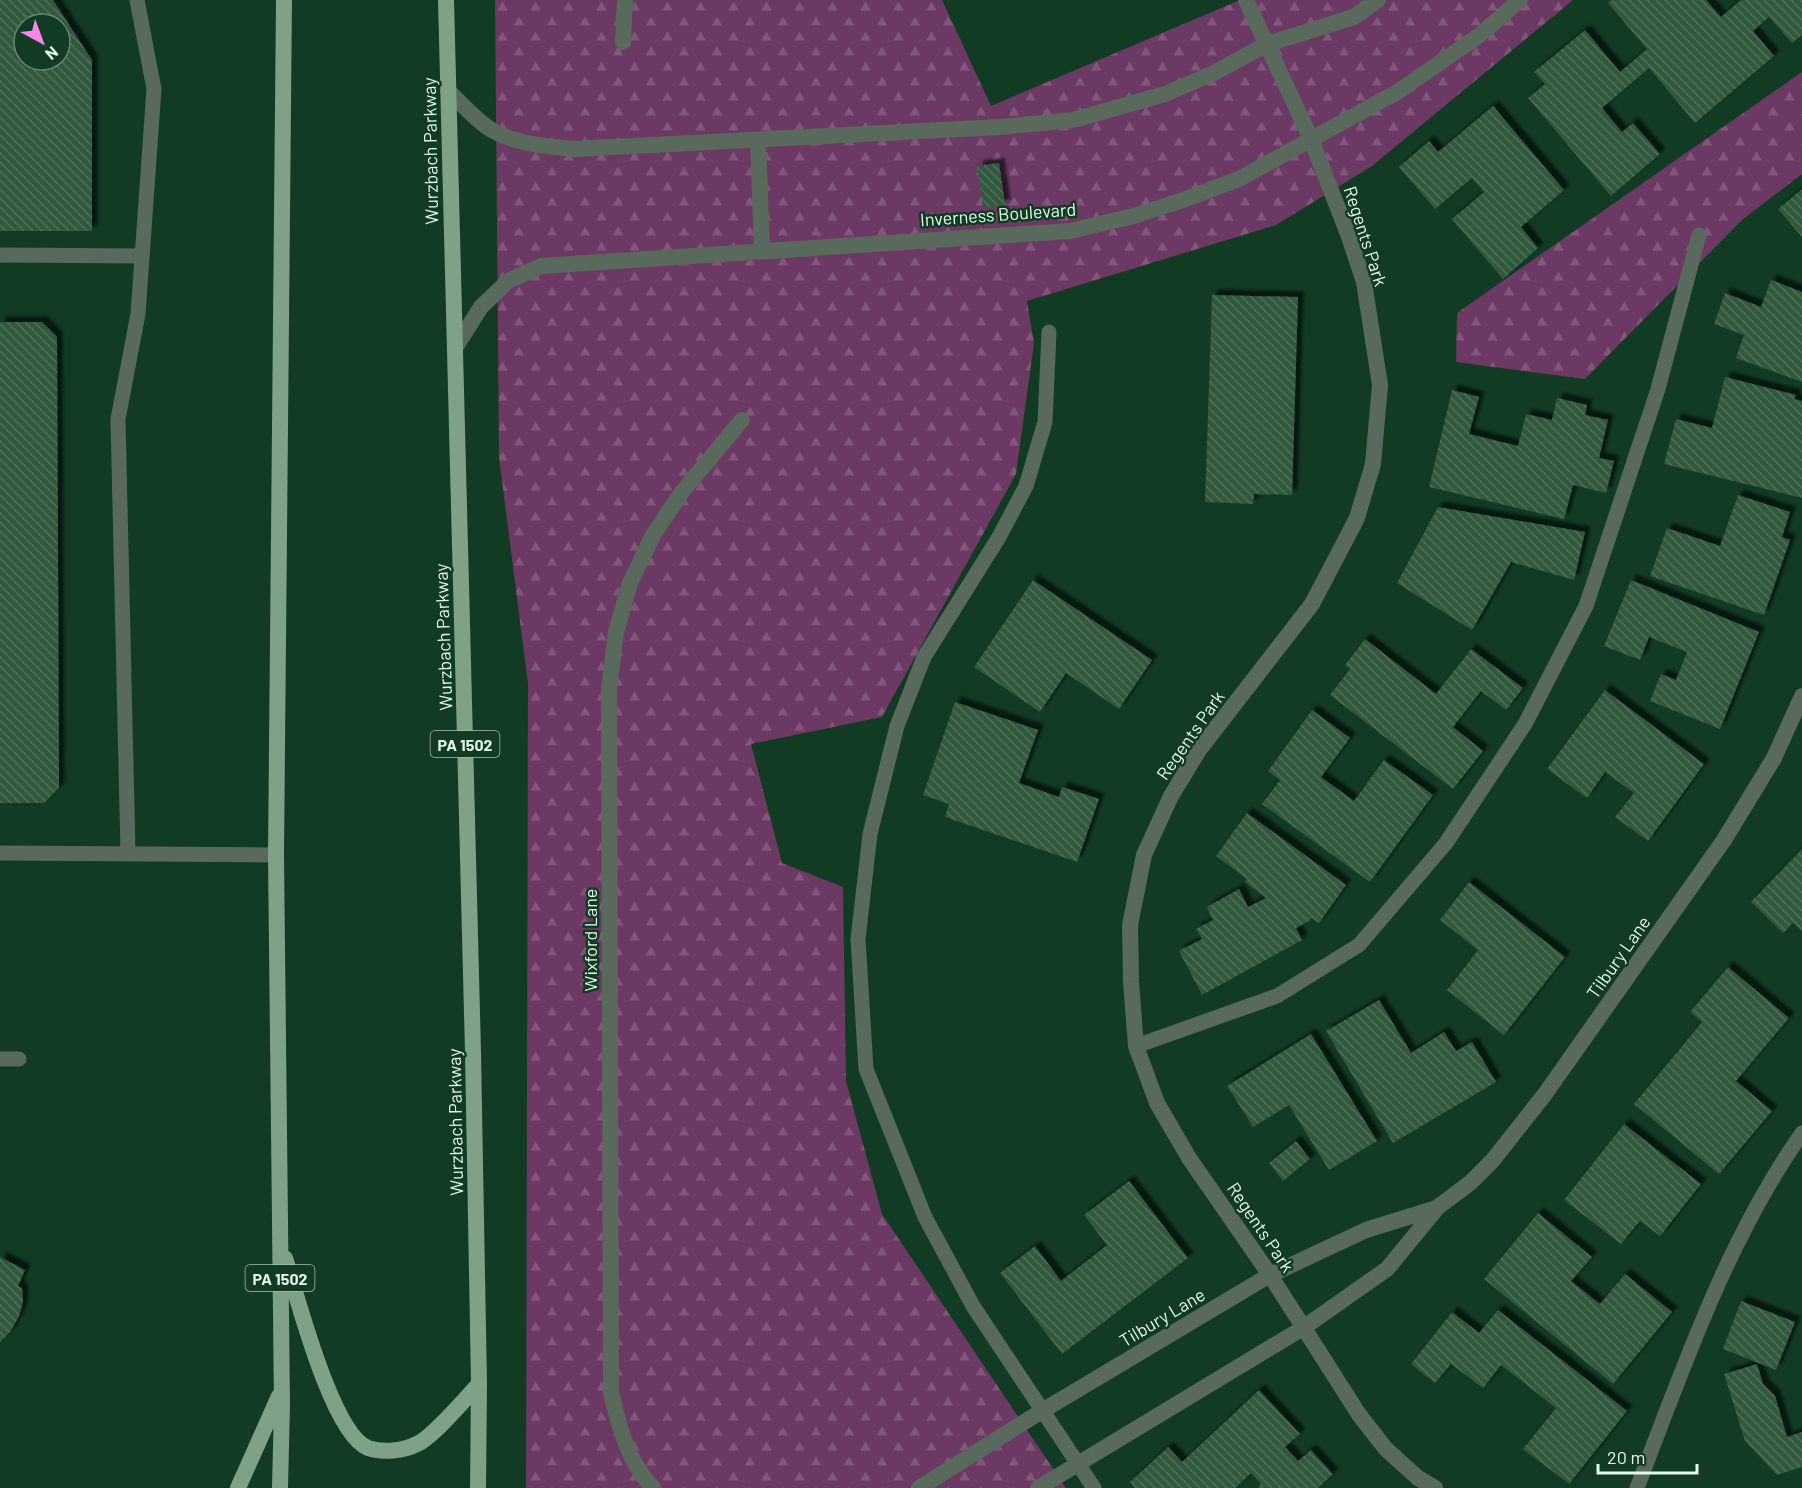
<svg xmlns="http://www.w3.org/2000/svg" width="1802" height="1488" font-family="Barlow,sans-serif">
<defs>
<pattern id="forest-firs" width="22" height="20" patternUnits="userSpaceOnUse" patternTransform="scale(1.5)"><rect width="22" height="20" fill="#6c3864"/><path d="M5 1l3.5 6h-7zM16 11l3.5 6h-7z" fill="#81567a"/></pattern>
<pattern id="building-back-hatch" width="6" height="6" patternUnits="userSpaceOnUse" patternTransform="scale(1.5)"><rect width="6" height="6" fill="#30583d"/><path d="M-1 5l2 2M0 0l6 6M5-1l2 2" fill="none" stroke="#4e7159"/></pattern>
<filter id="shadow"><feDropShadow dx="5.5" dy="-5.5" stdDeviation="1.5" flood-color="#0009"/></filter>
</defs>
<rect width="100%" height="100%" fill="#113b22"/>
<!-- forest -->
<path fill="url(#forest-firs)" d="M495 0H942L991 106 1240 0H1573L1372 166 1276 225 1027 301 1034 343 1016 474 882 717 751 744 782 863 843 887 846 1081 882 1214 1066 1488H526L528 684 499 457Z
M1802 72V174L1742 220 1585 379 1456 362 1457 313Z"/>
<!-- building -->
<path fill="url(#building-back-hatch)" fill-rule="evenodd" filter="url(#shadow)" d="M0 0H53L92 60V231H0ZM24 24H60V60H24Z
M1612 0H1706L1721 17 1741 0H1802V35L1792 43 1769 17 1753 31 1774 56 1695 123 1649 68 1602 108 1622 132 1633 123 1660 154 1611 196 1528 98 1545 84 1534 72 1585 30 1620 72 1647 49 1608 3Z
M1493 106 1564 190 1521 227 1538 248 1503 279 1452 219 1484 192 1472 178 1435 209 1399 167 1429 141 1438 152Z
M999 163 1005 205 983 208 977 166Z
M1802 189V237L1778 209Z
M1771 280 1802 292V382L1736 358 1744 335 1714 324 1725 293 1761 307Z
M1212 295 1298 297 1292 495 1254 494 1253 504 1205 502Z
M0 322H42L57 337 59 788 44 803H0Z
M1725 377 1796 395 1794 399 1802 401V498L1664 464 1676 419 1712 428Z
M1452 390 1479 397 1469 434 1518 446 1526 414 1552 420 1557 398 1587 405 1585 415 1608 420 1599 458 1614 461 1606 493 1573 485 1564 519 1429 487Z
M1738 495 1790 512 1782 537 1790 540 1764 615 1650 576 1667 528 1720 546Z
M1438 507 1585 532 1574 580 1511 562 1472 630 1397 583Z
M1033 580 1152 660 1119 709 1066 673 1040 712 974 667Z
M1631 580 1759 632 1720 729 1650 701 1661 674 1676 680 1687 652 1649 637 1640 660 1604 646Z
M1365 639 1436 694 1471 649 1523 688 1506 710 1481 691 1453 727 1483 751 1453 789 1330 695 1350 669 1345 665Z
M1605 690 1704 764 1648 841 1615 817 1634 793 1605 772 1587 798 1547 769Z
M955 702 1038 730 1019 783 1059 797 1062 787 1099 799 1077 862 945 817 949 804 923 795Z
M1312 710 1350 738 1321 777 1354 801 1384 760 1433 795 1370 882 1262 804 1280 780 1268 771Z
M1247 813 1346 885 1319 923 1311 918 1309 921 1296 928 1302 940 1202 995 1179 951 1202 939 1196 929 1213 920 1207 907 1239 889 1248 907 1266 898 1245 882 1247 879 1216 856Z
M1802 849V931L1793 923 1783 933 1751 902Z
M1469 882 1565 957 1504 1035 1447 990 1478 950 1440 920Z
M1728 967 1789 1018 1736 1081 1772 1111 1719 1174 1634 1104 1702 1022 1690 1012Z
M1379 1000 1411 1053 1444 1032 1456 1051 1472 1042 1496 1082 1393 1143 1326 1031Z
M1311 1034 1377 1141 1329 1170 1289 1105 1253 1127 1227 1086Z
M1624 1124 1701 1184 1660 1236 1640 1221 1621 1244 1564 1200Z
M1296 1141 1310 1159 1283 1181 1269 1163Z
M1129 1181 1188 1258 1062 1354 1000 1273 1035 1246 1061 1281 1107 1245 1084 1215Z
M1538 1213 1592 1257 1571 1281 1600 1304 1625 1274 1672 1312 1613 1384 1484 1279Z
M0 1257 25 1270 18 1286 22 1288 23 1302 19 1316 11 1331 0 1342Z
M1741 1301 1795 1322 1776 1370 1723 1349Z
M1498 1310 1627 1411 1569 1484 1523 1449 1556 1408 1501 1365 1483 1388 1451 1364 1435 1383 1411 1364 1452 1312 1479 1333Z
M1757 1364 1763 1384 1775 1396 1787 1437 1802 1432V1467L1777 1475 1745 1441 1724 1374Z
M1259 1390 1300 1434 1285 1447 1298 1461 1311 1450 1333 1474 1318 1488H1258L1261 1484 1251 1473 1235 1488H1135L1130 1482 1168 1447 1182 1462Z"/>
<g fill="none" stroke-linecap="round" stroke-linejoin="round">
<!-- service -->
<path stroke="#596a5d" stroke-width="15" d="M0 255 142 256
M1049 332 1045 422 1026 486 999 537 924 657 897 726 870 834 858 939 866 1069 925 1217 973 1306 1094 1488
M0 853 276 855
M128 853 118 419 138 314 154 89 137 0
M1136 1046 1277 996 1359 945 1446 843 1525 724 1586 606 1658 389 1699 235
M0 1059H19
M1637 1488C1684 1366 1727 1240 1802 1133"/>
<!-- minor -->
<path stroke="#596a5d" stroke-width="16" d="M1246 0 1311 139 1348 234 1364 282 1380 385 1373 464 1357 518 1312 604 1199 750 1171 796 1144 855 1130 925 1131 982 1136 1046 1157 1103 1189 1158 1270 1275 1360 1416 1386 1449 1418 1478 1435 1488
M623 42 625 0
M448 91C461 103 473 117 487 127 512 144 545 146 574 149L1000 127 1073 120 1165 94 1214 73 1267 44 1354 17 1378 0
M758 140 762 250
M455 348 481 307 508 281 541 266 1070 231 1134 216 1183 200 1241 178 1399 91 1481 34 1520 0
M653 1488C628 1462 619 1427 611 1392L609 689 616 632 630 583 653 535 682 492 742 420
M919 1488 1042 1411 1270 1275 1366 1230 1437 1208
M1038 1488 1303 1328 1387 1269 1438 1207 1470 1183 1493 1160 1545 1094 1724 840 1774 758 1802 696"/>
<!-- primary -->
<path stroke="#7ea188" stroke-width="16" d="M446 0 473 1052 479 1384 478 1488
M285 1258C297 1296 332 1434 368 1448 383 1453 403 1451 417 1444 432 1438 466 1398 479 1384
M238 1488 279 1396
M280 1488 282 1405 276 855 284 0"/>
</g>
<g text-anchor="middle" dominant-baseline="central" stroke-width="5" stroke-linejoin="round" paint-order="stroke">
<!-- shield labels -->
<g fill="#113b22" stroke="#a4c1ad" stroke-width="1.5">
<rect x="430.5" y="731" width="69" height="26" rx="4.5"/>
<rect x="245.5" y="1265" width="69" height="26" rx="4.5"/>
</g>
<g font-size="16" font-weight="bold" fill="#e3fae9">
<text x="465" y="744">PA 1502</text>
<text x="280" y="1278">PA 1502</text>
</g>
<!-- street labels -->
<g font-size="18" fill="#e3fae9" stroke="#113b22">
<text transform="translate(430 151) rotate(-91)">Wurzbach Parkway</text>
<text transform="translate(998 214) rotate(-4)">Inverness Boulevard</text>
<text transform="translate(1366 236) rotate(72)">Regents Park</text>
<text transform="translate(443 637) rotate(-92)">Wurzbach Parkway</text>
<text transform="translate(1190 735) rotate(-55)">Regents Park</text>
<text transform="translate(590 940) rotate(-90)">Wixford Lane</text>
<text transform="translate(1618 957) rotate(-55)">Tilbury Lane</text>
<text transform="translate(455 1122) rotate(-91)">Wurzbach Parkway</text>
<text transform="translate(1261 1227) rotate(56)">Regents Park</text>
<text transform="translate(1162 1317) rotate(-31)">Tilbury Lane</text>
</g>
</g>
<!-- north arrow -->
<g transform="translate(42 42) rotate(139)"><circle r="28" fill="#113b22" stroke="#658772" stroke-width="1.5"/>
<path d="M0-4.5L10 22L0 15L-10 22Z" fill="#fa87e7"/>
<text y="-9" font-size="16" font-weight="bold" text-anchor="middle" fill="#e3fae9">N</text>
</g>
<!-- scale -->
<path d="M1598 1464v9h99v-9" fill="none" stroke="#e3fae9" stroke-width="3"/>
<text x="1607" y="1464" font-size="18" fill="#e3fae9" stroke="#113b22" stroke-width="4.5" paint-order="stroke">20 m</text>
</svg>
